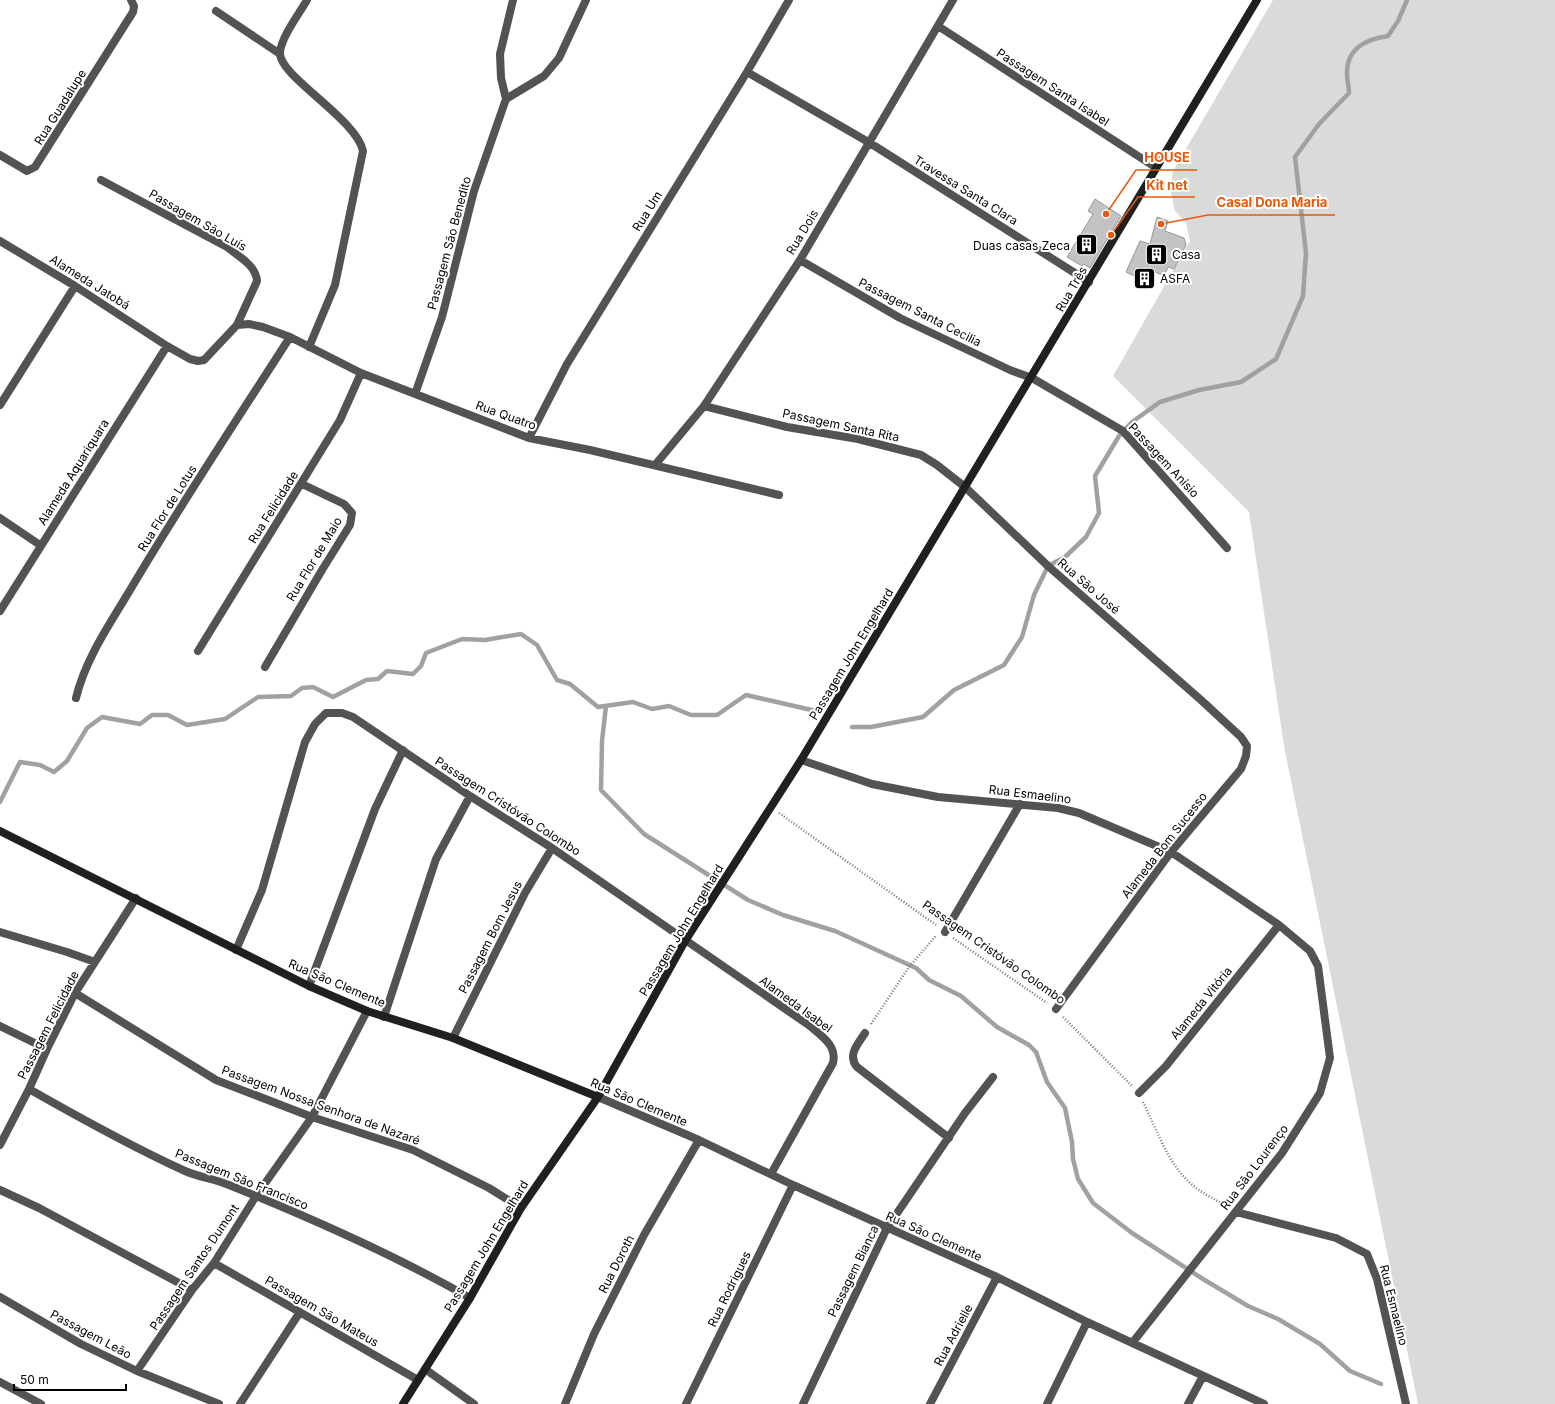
<svg xmlns="http://www.w3.org/2000/svg" width="1555" height="1404" font-family="Inter,sans-serif">
<rect width="100%" height="100%" fill="#fff"/>
<!-- green -->
<path fill="#dadada" d="M1273 0H1555V1404H1418L1284 746 1249 512 1113 376 1190 241 1186 223 1175 211 1170 189 1173 171Z"/>
<g fill="none" stroke-linecap="round" stroke-linejoin="round">
<!-- stream -->
<path stroke="#a1a1a1" stroke-width="4.5" d="M606 706 602 741 601 790 644 834 748 900 783 915 835 931 916 968 929 980 961 996 997 1027 1029 1045 1036 1052 1047 1082 1065 1108 1072 1142 1073 1159 1078 1179 1093 1203 1132 1233 1203 1279 1248 1306 1278 1319 1320 1344 1350 1371 1381 1384
M852 727H871L923 717 954 690 1004 665 1022 637 1034 595 1048 566 1065 557 1086 537 1099 513 1095 476 1119 436 1132 422 1160 402 1199 390 1241 382 1276 359 1303 296 1306 253 1295 157 1319 124 1349 93C1349 86 1347 80 1347 74 1346 49 1366 39 1388 36L1398 21 1407 0
M0 802 20 762 40 765 54 772 67 761 87 728 102 717 140 724 152 715H168L187 725 225 719 258 697 291 696 302 688 313 687 333 697 366 680 378 679 387 671 413 674 421 666 426 653 462 639 485 640 521 634 537 645 557 680 570 684 598 707 633 702 652 709 669 706 691 715H717L746 695 816 711"/>
</g>
<!-- building -->
<path fill="#c3c3c3" stroke="#979797" d="M1095 199 1121 216 1090 268 1084 264 1082 266 1067 257 1093 214 1088 211Z
M1157 217 1168 221 1165 231 1184 238 1186 245 1174 269 1168 267 1164 276 1153 271 1149 283 1126 272 1140 241 1150 244Z"/>
<g fill="none" stroke-linecap="round" stroke-linejoin="round">
<!-- path -->
<path stroke="#757575" stroke-width="2.5" stroke-dasharray="1 2" stroke-linecap="butt" d="M779 813 936 925
M953 938 1047 1003
M1063 1017 1132 1086
M871 1024 909 967 936 936
M1143 1102C1156 1128 1166 1158 1185 1178 1197 1191 1212 1198 1227 1206"/>
<!-- street -->
<path stroke="#535353" stroke-width="8" d="M307 0C299 14 282 36 280 52 277 75 356 118 363 151L335 285 309 347
M216 11 280 54
M938 26 1155 167
M747 72 870 143 1089 282
M506 99 501 78 500 54 513 0
M0 155 27 171 35 167 133 12 134 6 131 0
M0 241 75 286 167 346 190 359 198 361 204 360 237 325 257 281C256 265 238 256 227 247L101 180
M800 260 900 318 1010 370 1032 378 1123 431 1227 548
M237 325 249 324 263 327 290 337 361 373 529 438 590 450 779 495
M415 394 442 317 474 191 506 99 544 76 559 58 586 0
M0 405 75 286
M704 406 787 427 858 439 921 455 937 465 965 487 1048 566 1201 700 1241 737 1247 746 1246 756 1241 769 1171 852 1056 1009
M529 438 567 364 747 72 789 0
M655 465 704 406 800 260 953 0
M0 518 40 545
M0 611 167 346
M198 651 340 420 361 373
M265 667 322 570 350 525 352 513 344 504 302 484
M76 698C86 656 114 618 136 580 185 498 238 418 290 337
M801 760 872 784 938 797 1058 808 1079 813 1171 852 1279 925 1310 951 1318 966 1330 1058 1320 1093 1282 1153 1133 1342
M0 932 67 952 95 962
M945 932 1020 804
M236 950 262 890 305 742 315 724 326 713H342L353 717 470 796 552 848 810 1026C823 1037 837 1046 833 1063L771 1174
M309 986 375 809 403 750
M75 993 216 1080 312 1117 413 1150 489 1188 521 1208
M384 1017 436 859 470 796
M0 1026 47 1049
M865 1033C858 1044 847 1055 857 1067L949 1138
M453 1038 525 893 552 848
M29 1089C80 1118 132 1147 185 1171 199 1177 214 1179 229 1185 311 1218 393 1254 470 1298
M1139 1093 1166 1066 1279 925
M598 1097 699 1140 793 1185 997 1277 1087 1322 1264 1404
M0 1145 29 1089 47 1049 75 993 136 898
M0 1190 39 1208 192 1290
M1236 1212 1336 1238 1367 1254 1377 1279 1406 1404
M214 1263 418 1380
M0 1297 81 1344 137 1371 219 1404
M425 1369 474 1404
M137 1371 192 1290 214 1263 256 1196 312 1117 367 1011
M0 1382 41 1404
M240 1404 300 1312
M565 1404 594 1334 644 1235 699 1140
M686 1404 793 1185
M803 1404 887 1228 965 1113 993 1077
M930 1404 997 1277
M1047 1404 1087 1322
M1188 1404 1203 1376"/>
<!-- secondary -->
<path stroke="#202020" stroke-width="8" d="M0 831 309 986 367 1011 453 1038 598 1097
M403 1404 470 1298 521 1208 598 1097 685 941 801 760 1257 0"/>
</g>
<!-- icons -->
<defs>
<symbol id="building-square" viewBox="-11 -11 22 22"><rect x="-9" y="-9" width="18" height="18" rx="4" fill="#000" stroke="#fff"/><path d="M-4-6H4V6H1V3H-1V6H-4ZM-2.5-4.3h1.7v1.8h-1.7ZM.8-4.3h1.7v1.8H.8ZM-2.5-1h1.7V.8h-1.7ZM.8-1h1.7V.8H.8Z" fill="#fff"/></symbol>
</defs>
<g fill-rule="evenodd">
<use href="#building-square" x="1074" y="232" width="25" height="25"/>
<use href="#building-square" x="1144" y="242" width="25" height="25"/>
<use href="#building-square" x="1132" y="266" width="25" height="25"/>
</g>
<g text-anchor="middle" dominant-baseline="central" stroke-width="4" stroke-linejoin="round" paint-order="stroke">
<!-- street labels -->
<g font-size="12" fill="#000" stroke="#fff">
<text transform="translate(1053 87) rotate(33)">Passagem Santa Isabel</text>
<text transform="translate(60 107) rotate(-58)">Rua Guadalupe</text>
<text transform="translate(966 190) rotate(32)">Travessa Santa Clara</text>
<text transform="translate(647 211) rotate(-58)">Rua Um</text>
<text transform="translate(198 220) rotate(30)">Passagem São Luís</text>
<text transform="translate(802 232) rotate(-59)">Rua Dois</text>
<text transform="translate(449 243) rotate(-75)">Passagem São Benedito</text>
<text transform="translate(90 282) rotate(32)">Alameda Jatobá</text>
<text transform="translate(1071 289) rotate(-60)">Rua Três</text>
<text transform="translate(920 312) rotate(27)">Passagem Santa Cecilia</text>
<text transform="translate(506 415) rotate(20)">Rua Quatro</text>
<text transform="translate(841 425) rotate(12)">Passagem Santa Rita</text>
<text transform="translate(1164 460) rotate(47)">Passagem Anísio</text>
<text transform="translate(73 472) rotate(-58)">Alameda Aquariquara</text>
<text transform="translate(273 507) rotate(-58)">Rua Felicidade</text>
<text transform="translate(167 508) rotate(-58)">Rua Flor de Lotus</text>
<text transform="translate(314 559) rotate(-59)">Rua Flor de Maio</text>
<text transform="translate(1089 586) rotate(41)">Rua São José</text>
<text transform="translate(851 654) rotate(-59)">Passagem John Engelhard</text>
<text transform="translate(1030 794) rotate(7)">Rua Esmaelino</text>
<text transform="translate(508 806) rotate(33)">Passagem Cristóvão Colombo</text>
<text transform="translate(1164 845) rotate(-52)">Alameda Bom Sucesso</text>
<text transform="translate(681 930) rotate(-59)">Passagem John Engelhard</text>
<text transform="translate(490 937) rotate(-63)">Passagem Bom Jesus</text>
<text transform="translate(994 952) rotate(35)">Passagem Cristóvão Colombo</text>
<text transform="translate(337 983) rotate(23)">Rua São Clemente</text>
<text transform="translate(1201 1003) rotate(-51)">Alameda Vitória</text>
<text transform="translate(796 1004) rotate(36)">Alameda Isabel</text>
<text transform="translate(48 1025) rotate(-63)">Passagem Felicidade</text>
<text transform="translate(639 1102) rotate(23)">Rua São Clemente</text>
<text transform="translate(321 1105) rotate(20)">Passagem Nossa Senhora de Nazaré</text>
<text transform="translate(1254 1167) rotate(-53)">Rua São Lourenço</text>
<text transform="translate(242 1179) rotate(22)">Passagem São Francisco</text>
<text transform="translate(934 1236) rotate(24)">Rua São Clemente</text>
<text transform="translate(486 1246) rotate(-59)">Passagem John Engelhard</text>
<text transform="translate(616 1264) rotate(-63)">Rua Doroth</text>
<text transform="translate(194 1267) rotate(-56)">Passagem Santos Dumont</text>
<text transform="translate(853 1271) rotate(-64)">Passagem Bianca</text>
<text transform="translate(729 1289) rotate(-64)">Rua Rodrigues</text>
<text transform="translate(1394 1305) rotate(76)">Rua Esmaelino</text>
<text transform="translate(322 1311) rotate(30)">Passagem São Mateus</text>
<text transform="translate(91 1334) rotate(28)">Passagem Leão</text>
<text transform="translate(953 1335) rotate(-62)">Rua Adrielle</text>
</g>
<!-- poi labels -->
<g font-size="12" fill="#000" stroke="#fff" text-anchor="start">
<text x="1070" y="245" text-anchor="end">Duas casas Zeca</text>
<text x="1172" y="254">Casa</text>
<text x="1160" y="278">ASFA</text>
</g>
</g>
<!-- callouts -->
<path fill="none" stroke="#e8590c" stroke-width="1.5" d="M1106 214L1136 170H1197M1111 235L1138 197H1195M1161 224L1208 215H1335"/>
<g fill="#e8590c" stroke="#fff" stroke-width="1.5">
<circle cx="1106" cy="214" r="4"/>
<circle cx="1111" cy="235" r="4"/>
<circle cx="1161" cy="224" r="4"/>
</g>
<g font-size="13" text-anchor="middle" font-weight="bold" fill="#e8590c" stroke="#fff" stroke-width="4" stroke-linejoin="round" paint-order="stroke">
<text x="1167" y="162">HOUSE</text>
<text x="1167" y="190">Kit net</text>
<text x="1272" y="207">Casal Dona Maria</text>
</g>
<!-- scale -->
<path d="M14 1384v6h112v-6" fill="none" stroke="#000000" stroke-width="2"/>
<text x="20" y="1384" font-size="12" fill="#000000" stroke="#ffffff" stroke-width="3" paint-order="stroke">50 m</text>
</svg>
